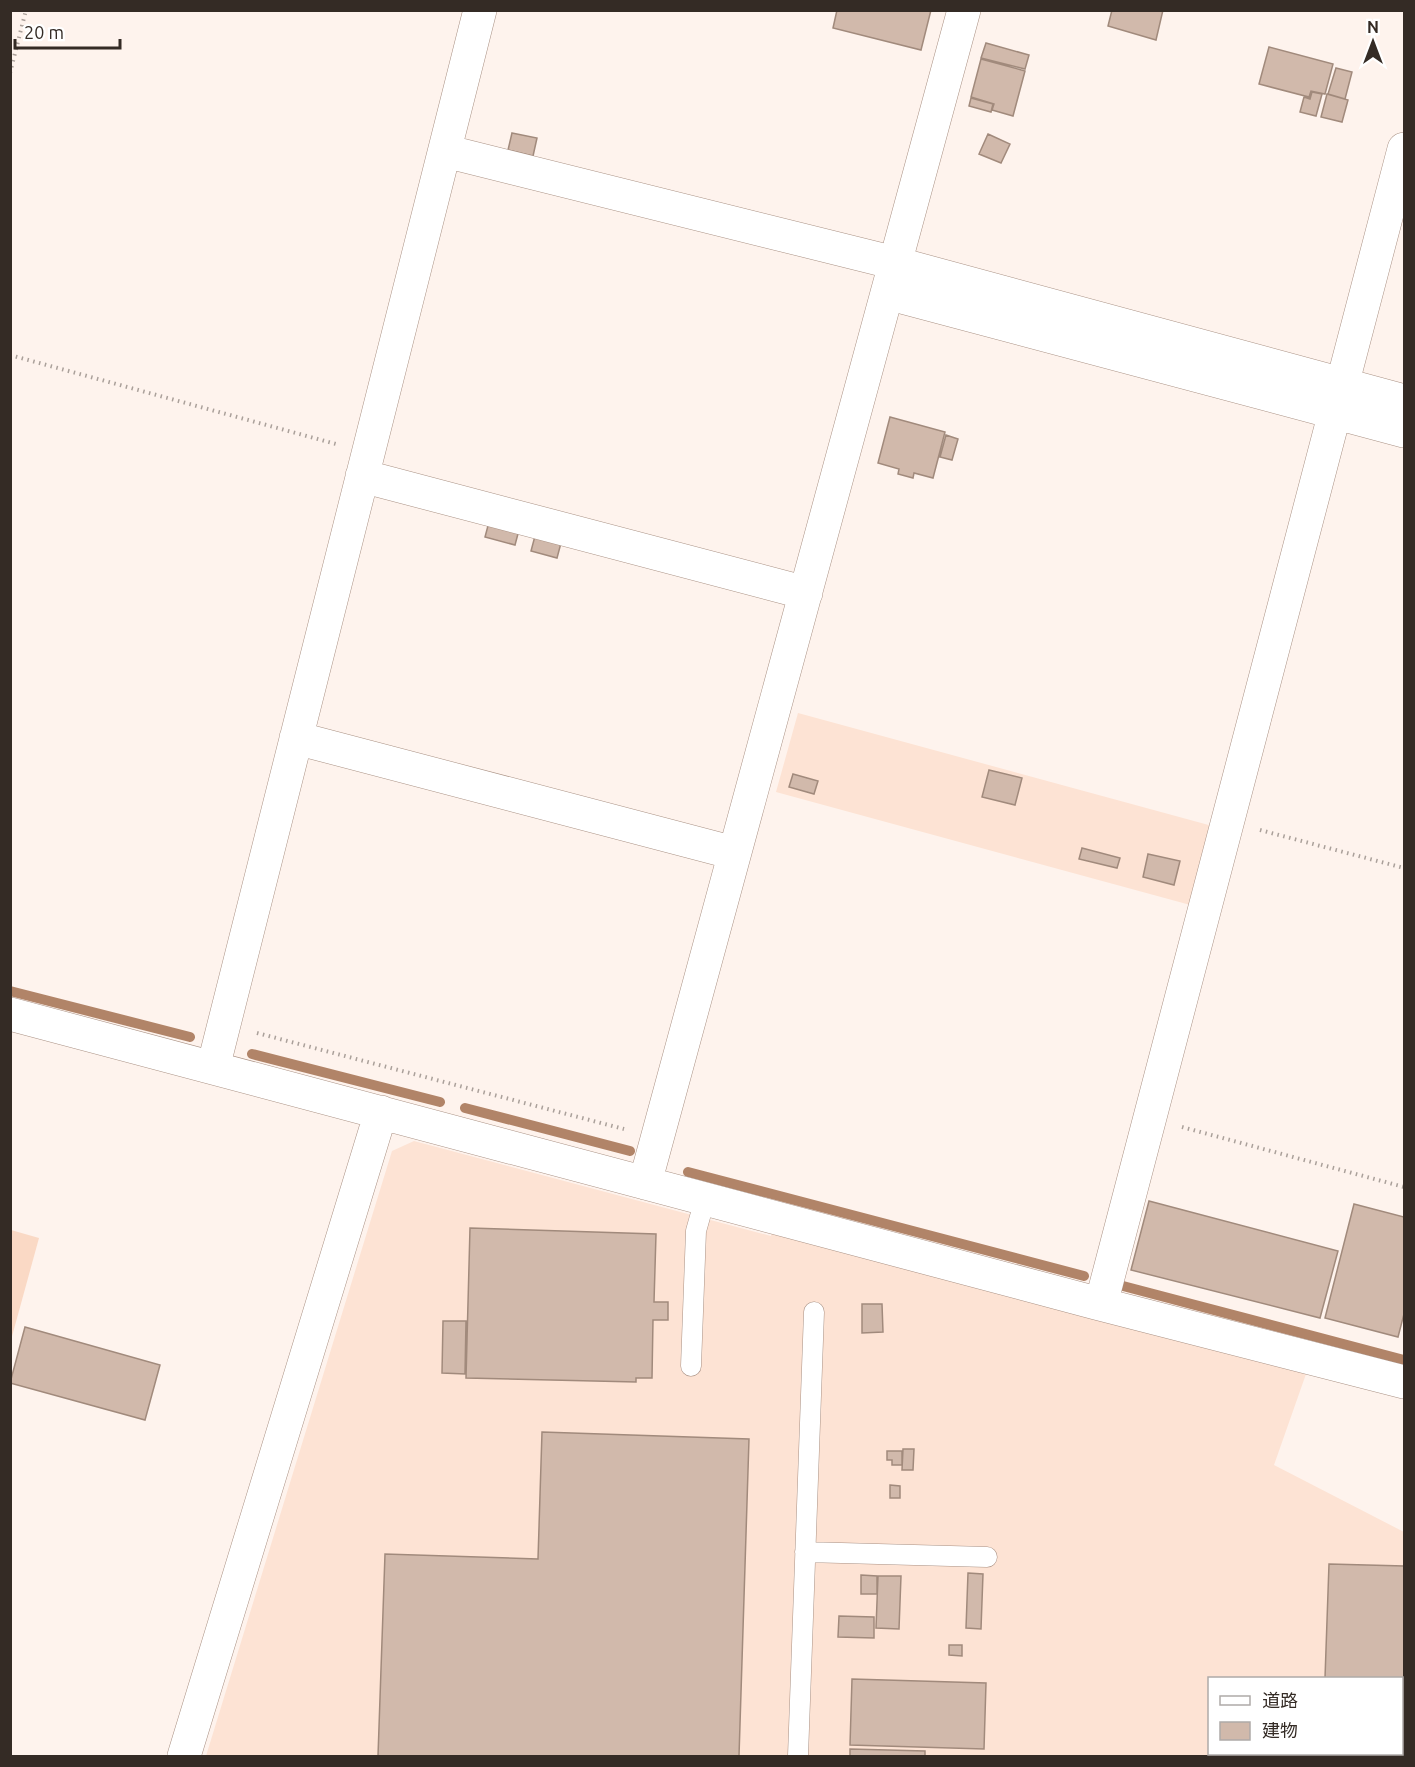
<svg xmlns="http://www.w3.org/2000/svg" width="1415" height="1767" font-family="Ubuntu,'Noto Sans JP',sans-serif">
<rect width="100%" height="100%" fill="#fef3ed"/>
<!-- built -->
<path fill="#fde3d4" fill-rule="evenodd" d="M798 713 1216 827 1194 906 776 792Z
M414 1141 771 1236 772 1231 1306 1374 1274 1465 1404 1532V1756H206L392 1151ZM1210 1678H1402V1754H1210Z"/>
<!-- green -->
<path fill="#fad9c5" d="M11 1230 39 1238 11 1340 10 1230Z"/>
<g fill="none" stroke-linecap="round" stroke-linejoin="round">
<!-- stream -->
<path stroke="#b18468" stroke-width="10" d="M10 991 190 1037
M252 1054 440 1102
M465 1108 630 1151
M688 1172 1084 1276
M1123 1286 1404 1360"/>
</g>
<!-- building -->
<path fill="#d1b9ab" stroke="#a18a7c" stroke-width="1.5" d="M837 10H931L921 50 833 28Z
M1112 10H1163L1156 40 1108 26Z
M986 43 1029 55 1025 69 981 58Z
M1269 47 1333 64 1325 94 1311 91 1309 97 1259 84Z
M981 59 1025 71 1013 116 992 110 994 104 971 97Z
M1336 68 1352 72 1345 99 1328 94Z
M1312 92 1322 94 1316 116 1300 112 1304 97 1310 99Z
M1327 94 1348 100 1342 122 1321 117Z
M971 98 993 104 991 112 969 106Z
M512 133 537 138 533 156 508 150Z
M988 134 1010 144 1001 163 979 154Z
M890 417 945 432 933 478 914 473 913 478 898 474 899 469 878 463Z
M946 435 958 439 952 460 940 457Z
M489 522 519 530 515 545 485 537Z
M535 536 561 543 557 558 531 551Z
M989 770 1022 778 1015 805 982 797Z
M793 774 818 781 814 794 789 787Z
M1082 848 1120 858 1117 868 1079 859Z
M1148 854 1180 861 1174 885 1143 877Z
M1149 1201 1338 1251 1320 1318 1131 1270Z
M1354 1204 1404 1217V1314L1398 1337 1325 1318Z
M470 1228 656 1234 654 1302H668V1320H653L652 1378H636V1382L466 1378Z
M862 1304H882L883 1332 862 1333Z
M443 1321H466L465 1374 442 1373Z
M25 1327 160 1365 145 1420 10 1383Z
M542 1432 749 1439 739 1756H378L385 1554 538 1559Z
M903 1449H914L913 1470H902Z
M887 1451H902V1465H892V1460H887Z
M890 1485 900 1486V1498H890Z
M1329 1564 1404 1566V1756H1402V1678H1325Z
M968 1573 983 1574 981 1629 966 1628Z
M861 1575 877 1576V1594H861Z
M878 1576H901L899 1629 876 1628Z
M839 1616 874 1617V1638L838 1637Z
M949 1645H962V1656L949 1655Z
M852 1679 986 1683 984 1749 850 1745Z
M850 1749 925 1751V1756H850Z
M1326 1754H1401V1756H1326Z"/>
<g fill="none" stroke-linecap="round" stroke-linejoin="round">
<defs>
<path id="lane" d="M691 1366 696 1231 705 1199
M805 1552 987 1557
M798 1756 814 1312"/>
<path id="street" d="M445 151 895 263 1404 401
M887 293 1404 431
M362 476 806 593
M296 738 734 853
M10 1014 1096 1303 1404 1382
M213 1068 480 10
M645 1183 964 10
M1101 1304 1404 149
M184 1756 381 1112"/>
</defs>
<!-- lane casing -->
<use href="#lane" stroke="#aa9285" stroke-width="21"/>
<!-- street casing -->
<use href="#street" stroke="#aa9285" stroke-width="34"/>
<!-- path -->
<path stroke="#aaa09a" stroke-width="4" stroke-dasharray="1.5 4.5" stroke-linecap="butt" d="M10 73 26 10
M10 355 336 444
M1260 830 1404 868
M257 1033 624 1129
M1182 1127 1404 1187"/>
<!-- lane -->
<use href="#lane" stroke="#fff" stroke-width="20"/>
<!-- street -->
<use href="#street" stroke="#fff" stroke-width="33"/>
</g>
<!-- border -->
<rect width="1415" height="1767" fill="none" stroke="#342b25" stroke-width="24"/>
<!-- legend -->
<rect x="1208" y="1677" width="195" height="78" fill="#ffffff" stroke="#aeaaa8" stroke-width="1.5"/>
<rect x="1220" y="1696" width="30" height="9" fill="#ffffff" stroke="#aeaaa8" stroke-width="1.5"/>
<text x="1262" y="1707" font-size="18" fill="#342b25">道路</text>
<rect x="1220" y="1722" width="30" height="18" fill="#d1b9ab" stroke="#aeaaa8" stroke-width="1.5"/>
<text x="1262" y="1737" font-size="18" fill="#342b25">建物</text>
<!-- north arrow -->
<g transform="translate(1373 42)" stroke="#ffffff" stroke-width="4.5" paint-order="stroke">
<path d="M0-4.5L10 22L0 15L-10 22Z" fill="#342b25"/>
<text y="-9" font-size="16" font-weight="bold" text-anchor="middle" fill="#342b25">N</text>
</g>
<!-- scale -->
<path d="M15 39v9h105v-9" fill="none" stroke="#342b25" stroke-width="3"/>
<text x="24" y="39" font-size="18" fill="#342b25" stroke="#ffffff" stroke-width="4.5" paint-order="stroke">20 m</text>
</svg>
